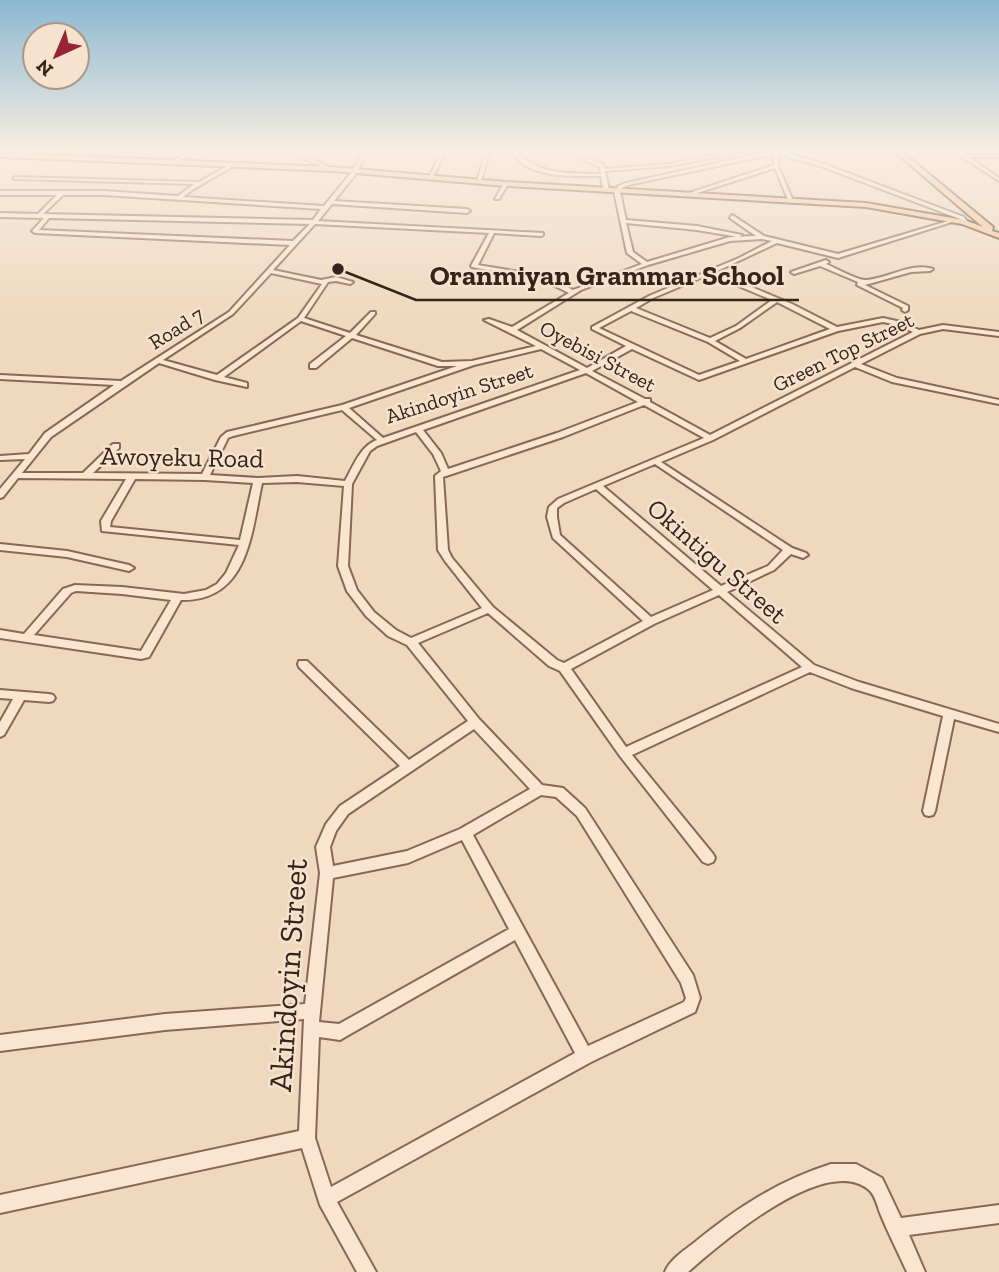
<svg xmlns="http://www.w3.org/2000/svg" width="999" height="1272" font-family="'Zilla Slab',serif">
<rect width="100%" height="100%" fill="#efd8bd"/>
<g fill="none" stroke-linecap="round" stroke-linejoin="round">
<defs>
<path id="minor" d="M192 151H199L174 163 170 162Z
M286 151H293L334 169 330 170Z
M364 151H368L355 175 334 201 467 209 470 211 467 213 332 204 318 221 543 233V235L541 236 494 233 478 265C511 271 543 273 573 290L642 264 627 253 614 191 617 190 618 186 626 183 772 151H780L824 164 964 217 969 224H965L960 219 820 166 778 154V166L794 203 789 202 775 168 688 196 683 195 774 165V154L628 185 622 188 623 191 620 192 626 220 697 226 742 235 739 237 697 230 626 223 633 252 647 262 730 237 756 236 730 218 732 215 764 236 838 254 955 219V221L838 258 777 243 715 272 792 304 837 327 883 318 901 322 919 330 943 325 999 332V336L943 329 920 334 861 364 897 378 999 400V404L892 382 855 367 713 440 661 462 792 548 806 553 808 555 803 558 791 554 774 570 727 592 814 665 859 682 999 724V732L954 719 935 811 933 815 929 816 925 815 923 811 943 716 851 688 810 672 632 755 713 854 715 858 713 862 708 864 703 862 620 756 560 671 549 666 488 613 418 643 479 719 542 785 563 788 585 808 693 975 700 998 695 1012 591 1062 337 1202 376 1272H357L320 1205 302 1148 0 1213V1195L299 1131 304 1019 165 1030 0 1051V1035L165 1014 305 1004 320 873 316 847 326 824 340 806 400 766 299 667 298 664 299 661H307L409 760 468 721 407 645 388 636 366 616 347 591 338 566 344 486 297 482 262 483C251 535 248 601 181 600L149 657 141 659 0 638V630L24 634 63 589 75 585 122 587 184 594 206 590 217 584 226 573 239 545 102 531 101 521 126 479 18 478 3 497 0 498V489L25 459 0 460V456L29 454 45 433 114 385 0 379V375L121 381 229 312 290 245 35 233 32 231 44 218 0 217V213L38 214 57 195H0V191H104L178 196 194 184 15 179 13 178 15 177 199 182 233 163 235 165 192 190 183 197 324 206 351 173ZM63 195H104L321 209 313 220 43 214ZM49 218 310 224 293 241 39 230ZM315 224 489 233 471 266 472 267C505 274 538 275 569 293L512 327 489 319 484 320 536 346 472 361 442 362 356 335 375 314V312H371L350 333 304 318 328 282 336 281 350 284 353 282 336 277 321 280 273 270ZM762 239 772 241 739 258 649 296 592 327V329L626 346 587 368 517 330 581 290 648 265 730 241ZM271 273 322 284 298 318 217 375 163 360 233 314ZM710 274 772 300 736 326 710 338 636 308 653 298ZM777 302 830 329 746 359 715 341 740 328ZM631 311 708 342 740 361 699 375 599 328ZM301 321 346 336 310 364V368H316L352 338 438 366H457L342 405 227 432 221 437 202 474 93 473 119 448V444H113L83 473H22L51 437 159 363 215 380 247 387V383L224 377ZM883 322 897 325 913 332 710 435 650 402V399H645L592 371 632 349 699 380 838 331ZM541 349 580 370 383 438 349 408 474 365ZM586 373 638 402 557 433 448 469 441 453 423 430ZM644 405 704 438 558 499 549 507 547 517 553 538 643 621 564 663 557 660 493 607 452 558 448 550 443 477 563 437ZM342 410 377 440C360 446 353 467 345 481L297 476 258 478 210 475 228 438 233 436ZM416 432 433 454 441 471 435 476 438 550 445 561 482 608 411 638 396 630 374 612 357 590 348 566 352 484 370 451 377 446ZM655 464 783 550 768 566 721 586 603 486ZM135 479 205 480 253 483 240 540 110 527 111 521ZM596 489 713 590 651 617 560 535 557 517V508L564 503ZM76 591 122 594 171 600 141 651 34 635 71 593ZM719 595 802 667 626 747 571 669 654 624ZM474 729 530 789 460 829 407 851 333 866 330 847 336 831 348 814ZM541 795 556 797 577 816 681 983 686 998 684 1002 588 1046 473 835ZM462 840 509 929 339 1024 319 1022 333 878 408 863ZM515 940 575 1053 331 1187 315 1138 319 1037 340 1040 345 1037Z
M442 151H446L432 178 428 179Z
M486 151H490L481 181 479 182 477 181Z
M512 151H517C536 176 572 173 601 174L600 167 564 151H571L604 165 605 169 670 164 733 151H744L670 166 605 171 609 189 606 191 603 189 601 176C577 176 544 178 523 164 519 161 516 156 512 151Z
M644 151H649L650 153 646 154Z
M953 151H959L964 155H999V157H968L999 178V181Z
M504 183 508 184 499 199H495Z
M826 260 829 262 826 264C836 268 858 281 867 280 889 278 912 262 933 269L930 271 911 272 865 285 908 306V310L905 312 902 310 903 308 857 285 858 282 820 266 794 274 791 272Z
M0 544 67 551 129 565 134 568 129 571 67 557 0 550Z
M0 690 49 694 53 695 55 698 53 701 49 702 24 700 4 735 0 737V722L13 699 0 698Z
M831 1164H856L882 1178 901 1218 999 1205V1223L909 1235 925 1272H907C898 1252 888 1233 880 1213 877 1205 875 1194 868 1189 824 1154 721 1243 688 1272H665C670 1259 685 1250 695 1242 738 1207 778 1181 831 1164Z"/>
<path id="major" d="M894 151H901L993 227 992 231 999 233V238L962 224 866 207 506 186 332 171 0 157V153L332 167 506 182 866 203 964 220 983 227Z"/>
</defs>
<!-- minor casing -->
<use href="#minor" stroke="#876856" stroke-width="4"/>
<!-- major casing -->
<use href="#major" stroke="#54372a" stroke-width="4"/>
<!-- minor -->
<use href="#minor" fill="#fae6d0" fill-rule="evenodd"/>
<!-- major -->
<use href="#major" fill="#f5c592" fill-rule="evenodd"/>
</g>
<!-- sky -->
<linearGradient id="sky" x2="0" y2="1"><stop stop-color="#8bb9d2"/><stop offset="0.46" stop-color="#f8ede1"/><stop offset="1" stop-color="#f8ede1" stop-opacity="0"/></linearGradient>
<rect width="999" height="329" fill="url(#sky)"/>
<g text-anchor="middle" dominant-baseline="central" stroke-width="5" stroke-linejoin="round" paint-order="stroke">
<!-- far-street labels -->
<g font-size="21" fill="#36231b" stroke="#f6e3cd">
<text transform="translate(176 328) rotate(-32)">Road 7</text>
<text transform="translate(843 352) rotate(-26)">Green Top Street</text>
<text transform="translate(598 356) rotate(28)">Oyebisi Street</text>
<text transform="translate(459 393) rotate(-18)">Akindoyin Street</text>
</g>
<!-- street labels -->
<g font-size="26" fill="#36231b" stroke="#f6e3cd">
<text transform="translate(182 457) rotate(1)">Awoyeku Road</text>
<text transform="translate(717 561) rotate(41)">Okintigu Street</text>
</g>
<!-- near-street labels -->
<g font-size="32" fill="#36231b" stroke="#f6e3cd">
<text transform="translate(288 975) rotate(-86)">Akindoyin Street</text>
</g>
</g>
<!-- callouts -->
<path fill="none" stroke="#36231b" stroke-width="2.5" d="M338 269L416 300H799"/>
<circle fill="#36231b" stroke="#f6e3cd" stroke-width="2.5" cx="338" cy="269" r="7"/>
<g font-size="28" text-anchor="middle" font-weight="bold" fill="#36231b" stroke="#f6e3cd" stroke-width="5" stroke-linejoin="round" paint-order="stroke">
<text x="607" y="285">Oranmiyan Grammar School</text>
</g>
<!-- north arrow -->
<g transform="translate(56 56) rotate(224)"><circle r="33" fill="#f6e3cd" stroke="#a99686" stroke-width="2"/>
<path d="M0-5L12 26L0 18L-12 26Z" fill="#982438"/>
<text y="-10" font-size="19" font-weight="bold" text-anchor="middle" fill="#36231b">N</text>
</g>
</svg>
